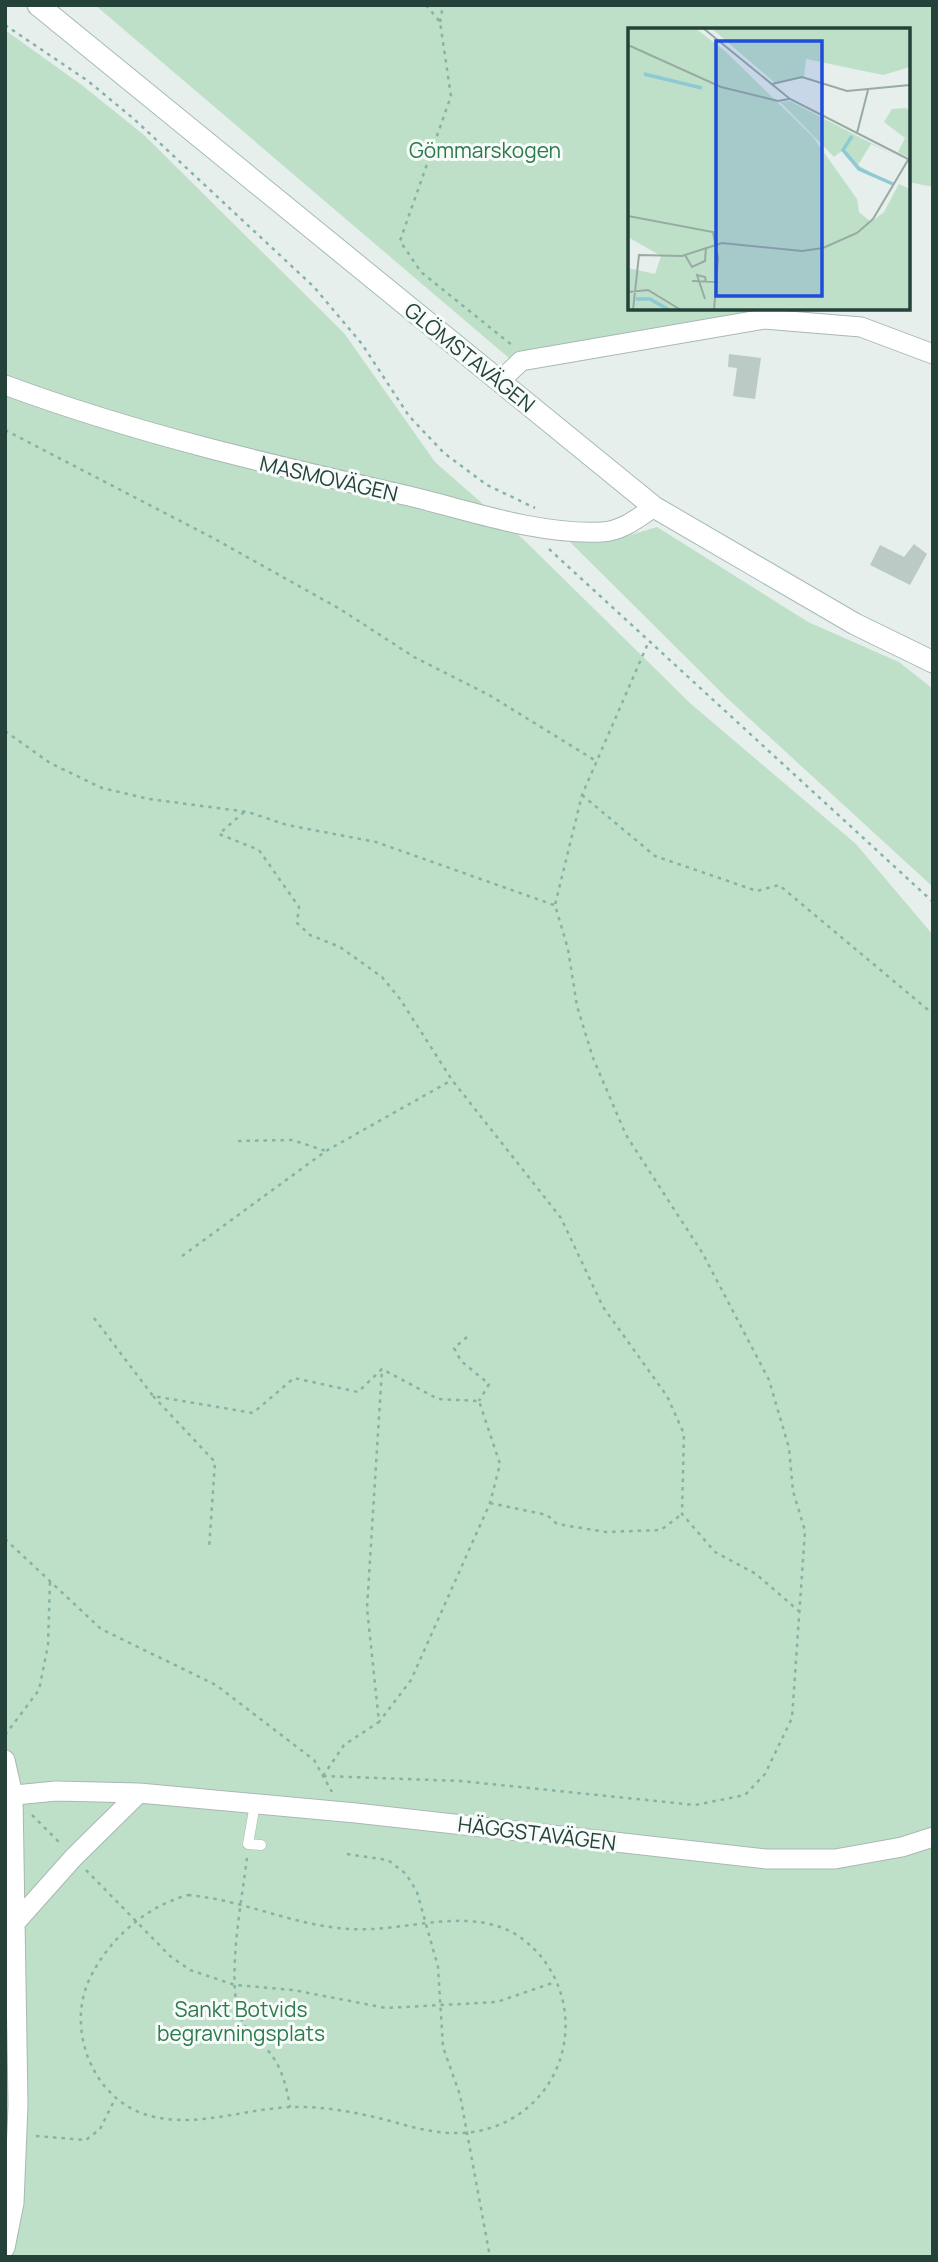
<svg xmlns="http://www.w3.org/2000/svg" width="938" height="2262" font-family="Manrope,sans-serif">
<rect width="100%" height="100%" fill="#e6efeb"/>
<!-- green -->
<path fill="#bfe0c8" d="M95 5H933V187L908 182V30H630V308H780L778 325 537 365 524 371Z
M5 30 83 86 144 135 344 333 435 462 524 540 691 704 856 844 933 935V2257H5Z
M657 527 808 622 899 662 933 689V887L726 697 570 542 614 540Z"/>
<!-- building -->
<path fill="#bbcac4" d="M729 354 761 358 755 399 733 396 737 368 728 367Z
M914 544 927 554 910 585 870 565 880 545 904 557Z"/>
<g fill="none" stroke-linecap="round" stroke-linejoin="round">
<defs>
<path id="lane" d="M255 1804 248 1844 261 1845"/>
<path id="street" d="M500 381 521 361 764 319 861 327 933 354
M5 385C137 434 272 465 409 496 471 511 538 535 602 532 622 531 638 518 654 507
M5 1760 13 1795 18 2105 14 2203 5 2248
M5 1796 56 1791 139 1793 356 1813 766 1859H835L902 1847 933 1837
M16 1922 74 1857 139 1793"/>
<path id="secondary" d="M38 5 654 507 855 624 933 662"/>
</defs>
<!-- lane casing -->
<use href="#lane" stroke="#a8b8b2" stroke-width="11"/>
<!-- street casing -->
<use href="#street" stroke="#a8b8b2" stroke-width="21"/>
<!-- secondary casing -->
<use href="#secondary" stroke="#a4bbb3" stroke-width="23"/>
<!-- path -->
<path stroke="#86b3a5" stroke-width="2.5" stroke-dasharray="3.5 5" stroke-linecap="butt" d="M426 5 440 22 451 96 400 241 421 272 513 346
M440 22 443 5
M5 25 88 81 134 119 314 287 362 344 409 416 444 453 487 485 535 508
M5 430 213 538 340 609 414 657 489 695 596 761
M549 549 933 902
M5 731 50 763 102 788 149 799 248 812 287 825 376 842 554 905
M582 795 655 856 757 891 779 885 933 1014
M244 812 219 834 259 850 299 907 297 923 310 935 340 947 382 977 400 999 452 1080 561 1218 603 1307 667 1396 684 1434 682 1514 715 1552 756 1574 800 1612
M238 1141 292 1140 326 1151
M182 1256 326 1151 452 1080
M94 1318 153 1396 253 1413 294 1378 358 1392 382 1369 438 1399 479 1401 500 1464 490 1503 411 1680 379 1722
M467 1337 454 1348 461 1361 489 1384 479 1401
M153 1396 215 1462 209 1549
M490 1503 547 1515 557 1524 606 1532 661 1530 682 1514
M5 1539 101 1629 216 1685 314 1760 332 1792
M5 1735 39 1690 48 1645 50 1581
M323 1776 461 1781 695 1805 745 1795 765 1774 792 1718 805 1531 793 1491 789 1448 769 1380 703 1254 626 1135 593 1058 577 1006 568 949 555 905 582 795 649 641
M323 1776 344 1745 379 1722 367 1608 382 1369
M32 1815 62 1845
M347 1854 388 1860 406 1874 417 1892 438 1967 443 2047 460 2095 490 2257
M247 1858C242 1899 227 1975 239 2014 245 2032 263 2042 273 2057 283 2072 287 2089 290 2107
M86 1870 170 1956 190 1970 235 1985 293 1990 386 2008 497 2002 555 1982
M188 1895C244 1900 294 1926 350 1929 406 1933 475 1902 524 1940 590 1992 575 2096 496 2126 462 2139 428 2132 394 2122 360 2113 326 2106 291 2107 242 2109 192 2130 144 2114 91 2096 65 2026 91 1976 110 1938 147 1906 188 1895Z
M36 2136 86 2140 100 2129 115 2099"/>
<!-- lane -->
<use href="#lane" stroke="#fff" stroke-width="10"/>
<!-- street -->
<use href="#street" stroke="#fff" stroke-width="19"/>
<!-- secondary -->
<use href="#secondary" stroke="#fff" stroke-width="21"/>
</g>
<g text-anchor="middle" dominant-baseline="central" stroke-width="6" stroke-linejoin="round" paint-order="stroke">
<!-- park labels -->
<g font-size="21" fill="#2d7a4b" stroke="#f7fbf9">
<text x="485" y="150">Gömmarskogen</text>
<text x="241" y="2009">Sankt Botvids<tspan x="241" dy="24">begravningsplats</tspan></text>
</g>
<!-- street labels -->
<g font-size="21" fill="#24423a" stroke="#f7fbf9">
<text transform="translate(470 357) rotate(39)">GLÖMSTAVÄGEN</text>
<text transform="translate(329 478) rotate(13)">MASMOVÄGEN</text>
<text transform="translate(537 1833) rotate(7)">HÄGGSTAVÄGEN</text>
</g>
</g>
<!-- overview -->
<g transform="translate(628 28)">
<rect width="282" height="282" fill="#e6efeb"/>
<path d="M0 0H67L97 23 185 109 229 171 231 184 243 194 256 184 282 135 271 156 282 161V282H0V240L27 246 33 228 0 209ZM83 0H282V39L255 47 178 31 176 50 147 55ZM162 73 266 127 243 116 230 137 264 157 230 141 214 123 206 129 152 74ZM278 80 282 83 280 129 270 124 277 110 256 94 264 81Z" fill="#bfe0c8"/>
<path fill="none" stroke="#8ec9d4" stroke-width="3.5" d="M16 46 74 60M224 108 215 122 231 141 265 156M8 271H22L41 282"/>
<path fill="none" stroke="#98aaa4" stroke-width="2" d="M75 0 162 71 282 132M0 17 93 59 150 73 161 71M144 56 174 49 219 63 282 57M229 105 240 62M0 188 85 204 90 230 86 282M57 227 64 239 77 233 78 219M64 253 90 254M0 264 20 262 53 282M77 271 69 247 77 249 78 254M5 282 11 227 54 228 94 215 174 223 195 220 229 205 245 191 280 132"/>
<path fill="#1d4ed8" fill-opacity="0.15" stroke="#1d4ed8" stroke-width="3.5" d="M88 13H194V268H88Z"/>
<rect width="282" height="282" fill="none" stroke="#24423a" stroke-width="3.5"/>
</g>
<!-- border -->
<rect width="938" height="2262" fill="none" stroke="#24423a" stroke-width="14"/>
</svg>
